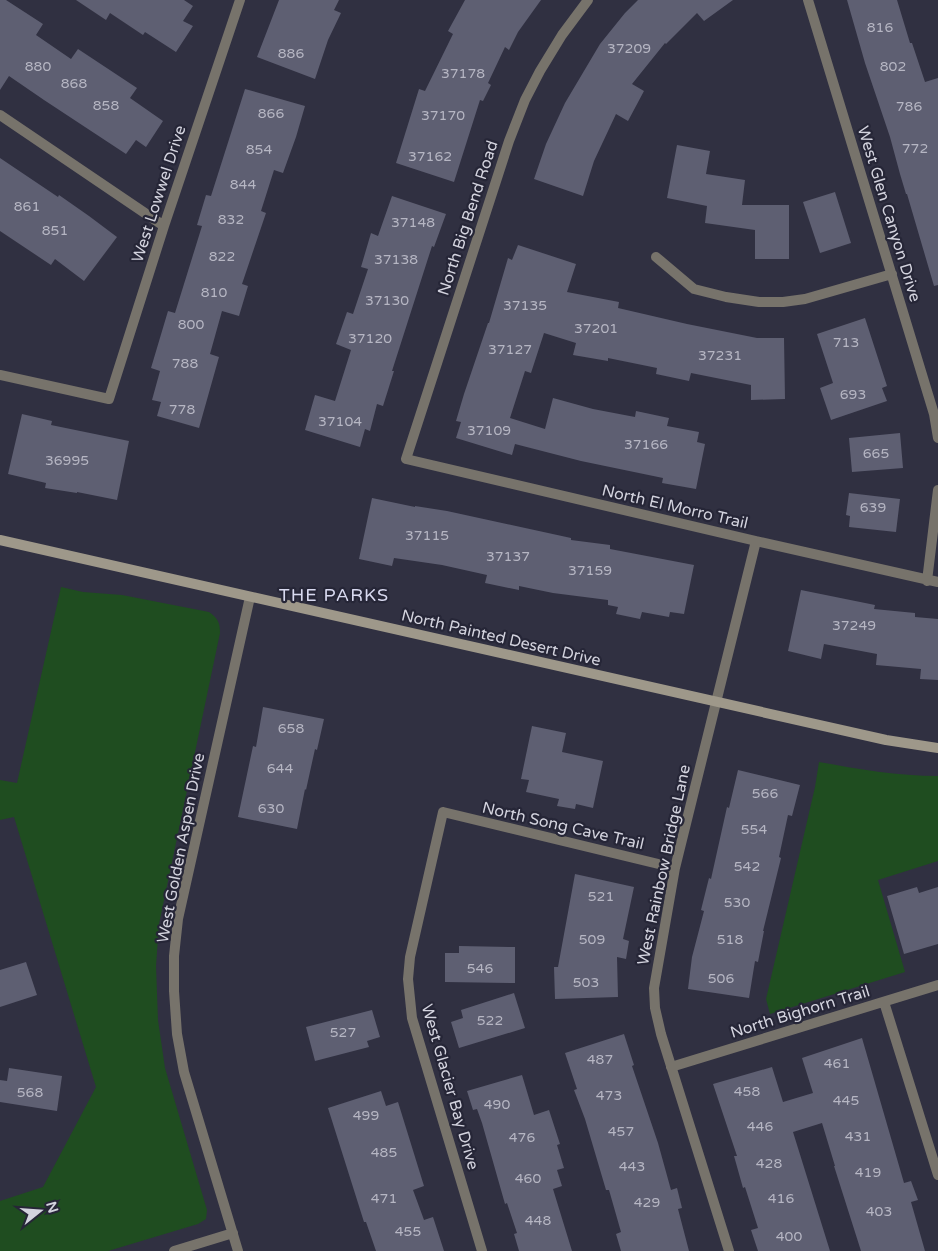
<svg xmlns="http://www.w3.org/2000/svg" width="938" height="1251" font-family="'Varela Round',sans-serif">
<rect width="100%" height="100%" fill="#303041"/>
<!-- green -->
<path fill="#1f4d20" d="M61 587 83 592 122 595 209 612C218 618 220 623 220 633L159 924 156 966 158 1020 165 1068 207 1210 206 1219 198 1224 108 1251H0V1201L43 1187 96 1087 14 817 0 820V780L17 783Z
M819 762C858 769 898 776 938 776V861L878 880 905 972 770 1014 766 999 815 787Z"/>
<!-- building -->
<path fill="#5e5f72" d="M0 0H6L43 24 36 35 71 59 78 49 137 88 130 98 163 121 146 147 136 140 126 154 44 100 9 76 0 90Z
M76 0H184L193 6 183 21 193 26 176 52 145 32 143 35 110 13 106 20Z
M279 0H339L334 10 341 13 328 40 315 79 257 57Z
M465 0H541L518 32 509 50 505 47 488 83 491 85 483 101 480 100 454 182 396 163 419 89 425 91 453 34 448 31Z
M638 0H733L704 21 697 13 666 44 665 43 632 84 644 91 628 121 616 114 594 161 583 196 534 179 546 144 565 103 600 44 625 13Z
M847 0H897L910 43H912L925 82 938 78V285L934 286 907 194H906L900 174 890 137 865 63Z
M245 89 305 106 296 137 283 173 274 170 261 211 266 213 242 284 248 286 239 316 222 311 210 354 219 357 199 428 157 416 161 402 152 400 160 371 151 368 168 311 175 313 202 226 197 225 206 195 211 196Z
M677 145 710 151 706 174 745 180 742 205H789V259H755V230L705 223 707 206 667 198Z
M0 158 58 197 59 195 89 216 117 237 84 281 55 259 51 265 0 231Z
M835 192 851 243 820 253 803 202Z
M392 196 446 214 434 247 432 246 392 371H394L383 406 377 404 370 431 365 429 360 447 305 430 315 395 335 401 351 350 336 344 347 312 353 314 368 269 361 267 371 233 378 236Z
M518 245 576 264 567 292 619 302 618 308 687 324 757 338H784L785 399 751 400V385L691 373 689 381 656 374 657 368 608 358V361L573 355 576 343 544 333 531 373 525 371 510 418 545 429 553 398 593 409 635 417 636 411 669 418 667 426 699 432 697 442 705 444 696 489 662 483 663 478 581 461 515 444 512 455 456 438 461 422 456 421 464 394 488 323H489L508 258 512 260Z
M865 318 887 386 882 388 887 401 831 420 820 388 833 383 817 334Z
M22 414 52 421 51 425 129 441 117 500 77 492V493L45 488 46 483 8 474Z
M900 433 903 468 852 472 849 438Z
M849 493 900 499 896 532 849 527 850 516 846 515Z
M372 498 415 507V506L447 511 571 538V540L610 545V549L694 565 684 614 670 612 669 617 642 612 640 619 616 614 618 607 608 605V600L553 593 519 586V590L485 583 487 575 442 565 394 558 392 566 359 559Z
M801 590 875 605 874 609 915 613V617L938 619V680L920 679 921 669 876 665 877 654 824 644 821 659 788 651Z
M263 707 324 719 317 750 315 749 306 790 305 789 297 829 238 817 253 746 256 747Z
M532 726 566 733 562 752 603 761 593 808 576 804 575 809 557 806 559 799 526 792 529 780 521 779Z
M738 770 800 785 792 816 788 815 779 857 781 858 763 931H764L758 962 755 961 749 998 688 989 692 957 704 911 701 910 709 878 711 879 727 807 729 808Z
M575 874 634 887 623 939 629 941 626 959 617 957 618 997 555 999 554 967H558Z
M917 887 919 893 938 887V944L904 954 887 896Z
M459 946 515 947V983L445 982V953H459Z
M26 962 37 995 0 1007V970Z
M514 993 525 1028 459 1048 451 1022 463 1018 461 1010Z
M372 1010 380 1037 367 1041 369 1047 315 1061 306 1027Z
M624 1034 634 1065 632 1066 658 1143 671 1190 677 1188 682 1208 678 1209 689 1251H621L616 1234 621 1232 609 1190H606L585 1119 574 1090 577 1089 565 1053Z
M862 1038 904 1183 911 1181 918 1200 911 1202 925 1251H861L834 1166H835L822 1123 793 1132 830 1251H758L751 1230 758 1228 745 1187 743 1188 734 1156H737L713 1084 772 1067 783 1102 813 1093 802 1058Z
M9 1068 62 1076 57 1111 0 1102V1080L7 1081Z
M522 1075 534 1115 549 1110 560 1144 557 1145 564 1168 557 1170 562 1186 553 1189 572 1251H519L514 1234 517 1233 507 1203 505 1204 482 1123 477 1109 473 1110 467 1091Z
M381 1091 386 1106 398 1102 424 1186 413 1190 424 1220 433 1217 444 1251H376L366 1222H364L328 1108Z"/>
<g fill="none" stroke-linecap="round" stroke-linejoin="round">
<!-- street -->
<path stroke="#77736b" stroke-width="10" d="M588 0 562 35 540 71 525 100 509 141 406 459 756 541 938 582
M808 0 934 414 938 438
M0 115 164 226
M656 257 694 289 726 297 759 302H783L805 299 892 274
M0 375 109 399 164 226 240 0
M927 581 938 490
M884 1002 938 1175
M671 1067 938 985
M174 1251 233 1233
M238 1251 184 1072 177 1034 174 991V956L178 919 250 597
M482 1251 412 1018 408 979 410 957 443 812 675 868
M729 1251 661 1034 655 1008 654 988 675 868 756 541"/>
<!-- secondary -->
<path stroke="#9e988a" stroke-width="10" d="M0 540 886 740 938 748"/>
</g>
<g text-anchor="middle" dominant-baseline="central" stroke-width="4.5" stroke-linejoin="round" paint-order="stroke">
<!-- number labels -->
<g font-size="14" fill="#b6b6c3">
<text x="880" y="27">816</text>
<text x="629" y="48">37209</text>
<text x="291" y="53">886</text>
<text x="38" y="66">880</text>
<text x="893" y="66">802</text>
<text x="463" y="73">37178</text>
<text x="74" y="83">868</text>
<text x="106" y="105">858</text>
<text x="909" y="106">786</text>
<text x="271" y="113">866</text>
<text x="443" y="115">37170</text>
<text x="915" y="148">772</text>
<text x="259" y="149">854</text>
<text x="430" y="156">37162</text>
<text x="243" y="184">844</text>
<text x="27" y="206">861</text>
<text x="231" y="219">832</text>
<text x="413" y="222">37148</text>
<text x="55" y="230">851</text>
<text x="222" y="256">822</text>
<text x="396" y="259">37138</text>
<text x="214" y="292">810</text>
<text x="387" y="300">37130</text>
<text x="525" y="305">37135</text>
<text x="191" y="324">800</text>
<text x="596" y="328">37201</text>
<text x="370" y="338">37120</text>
<text x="846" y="342">713</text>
<text x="510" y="349">37127</text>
<text x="720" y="355">37231</text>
<text x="185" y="363">788</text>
<text x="853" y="394">693</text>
<text x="182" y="409">778</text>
<text x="340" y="421">37104</text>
<text x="489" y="430">37109</text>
<text x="646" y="444">37166</text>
<text x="876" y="453">665</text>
<text x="67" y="460">36995</text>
<text x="873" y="507">639</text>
<text x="427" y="535">37115</text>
<text x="508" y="556">37137</text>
<text x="590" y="570">37159</text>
<text x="854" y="625">37249</text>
<text x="291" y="728">658</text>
<text x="280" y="768">644</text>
<text x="765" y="793">566</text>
<text x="271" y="808">630</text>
<text x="754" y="829">554</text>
<text x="747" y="866">542</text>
<text x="601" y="896">521</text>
<text x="737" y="902">530</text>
<text x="592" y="939">509</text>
<text x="730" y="939">518</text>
<text x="480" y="968">546</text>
<text x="721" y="978">506</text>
<text x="586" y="982">503</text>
<text x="490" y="1020">522</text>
<text x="343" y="1032">527</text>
<text x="600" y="1059">487</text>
<text x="837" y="1063">461</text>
<text x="747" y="1091">458</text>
<text x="30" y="1092">568</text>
<text x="609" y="1095">473</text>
<text x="846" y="1100">445</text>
<text x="497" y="1104">490</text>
<text x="366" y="1115">499</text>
<text x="760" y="1126">446</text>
<text x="621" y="1131">457</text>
<text x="858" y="1136">431</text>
<text x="522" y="1137">476</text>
<text x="384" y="1152">485</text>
<text x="769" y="1163">428</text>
<text x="632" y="1166">443</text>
<text x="868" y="1172">419</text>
<text x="528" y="1178">460</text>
<text x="384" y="1198">471</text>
<text x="781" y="1198">416</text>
<text x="647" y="1202">429</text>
<text x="879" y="1211">403</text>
<text x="538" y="1220">448</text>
<text x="408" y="1231">455</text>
<text x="789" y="1236">400</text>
</g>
<!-- street labels -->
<g font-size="16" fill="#d3d3de" stroke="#262637">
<text transform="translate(159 194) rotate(-72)">West Lowwel Drive</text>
<text transform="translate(889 214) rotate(73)">West Glen Canyon Drive</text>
<text transform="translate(468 218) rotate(-72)">North Big Bend Road</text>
<text transform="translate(675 507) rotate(13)">North El Morro Trail</text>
<text transform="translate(501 638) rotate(13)">North Painted Desert Drive</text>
<text transform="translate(563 826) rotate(13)">North Song Cave Trail</text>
<text transform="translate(181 848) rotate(-79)">West Golden Aspen Drive</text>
<text transform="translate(664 865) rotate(-78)">West Rainbow Bridge Lane</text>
<text transform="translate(800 1012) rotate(-17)">North Bighorn Trail</text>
<text transform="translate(450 1087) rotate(74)">West Glacier Bay Drive</text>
</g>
<!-- neighbourhood labels -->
<g font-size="18" letter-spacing="1" fill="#d8d9ef" stroke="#262637">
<text x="334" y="595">THE PARKS</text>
</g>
</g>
<!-- north arrow -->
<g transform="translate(40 1211) rotate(73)" stroke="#262637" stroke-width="4" paint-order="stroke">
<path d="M0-4L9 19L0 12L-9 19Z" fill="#d3d3de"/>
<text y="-8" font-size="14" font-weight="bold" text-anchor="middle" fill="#d3d3de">N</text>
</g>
</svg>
